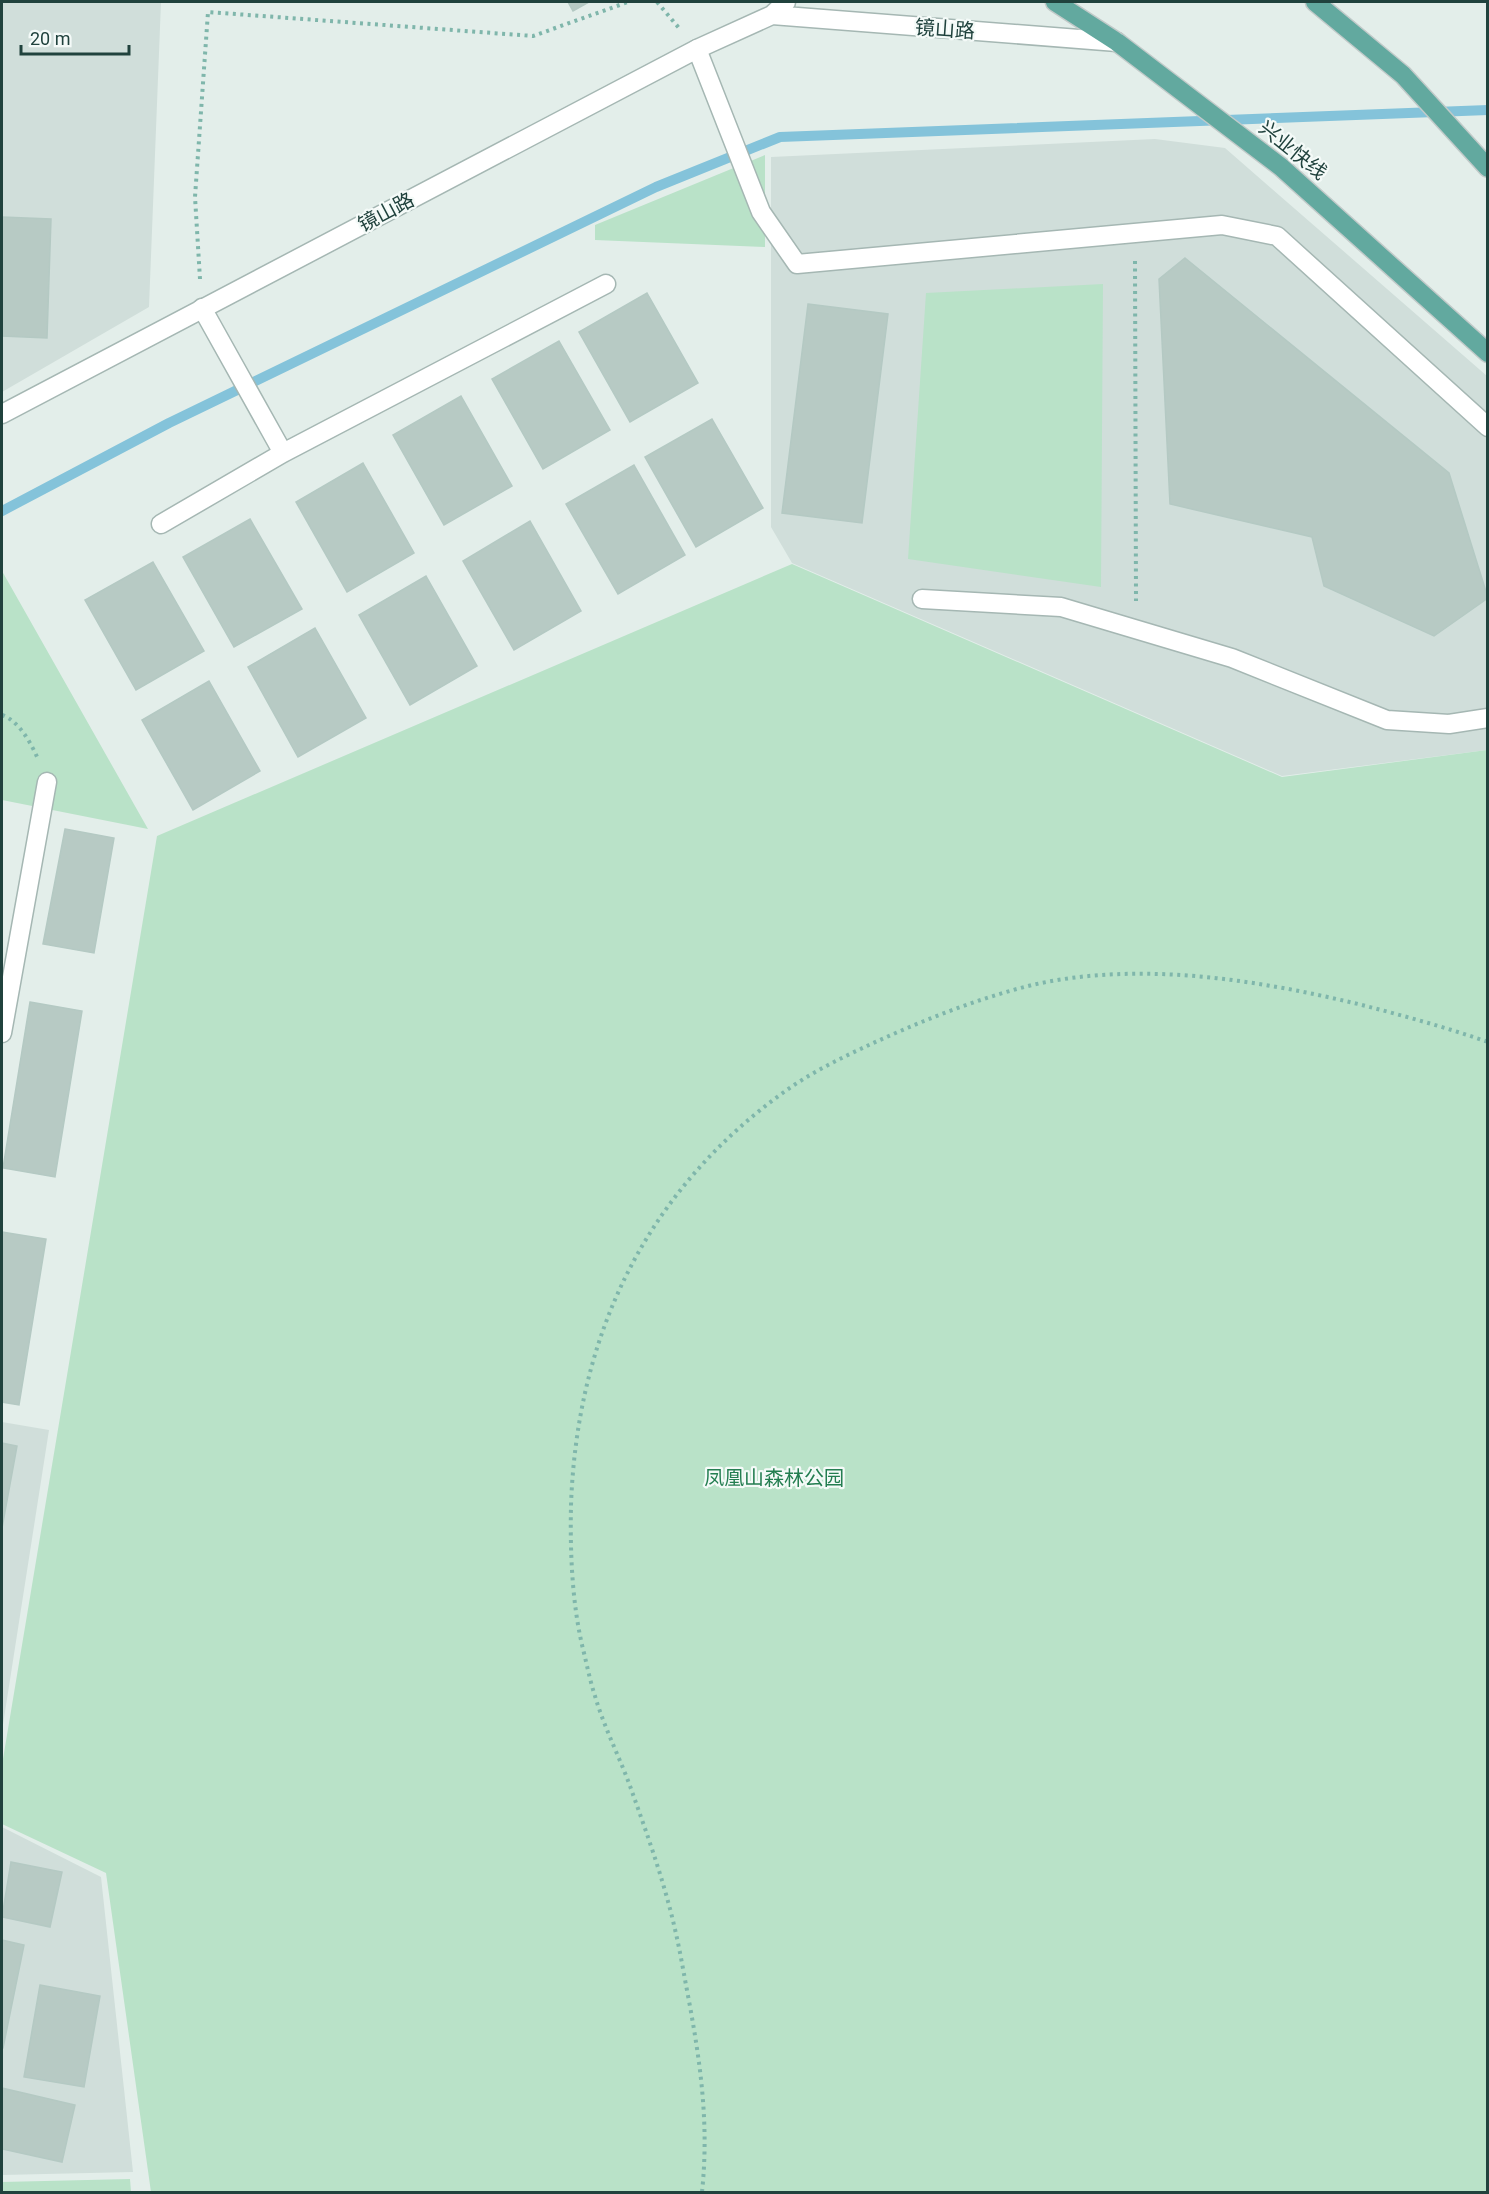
<svg xmlns="http://www.w3.org/2000/svg" width="1489" height="2194" font-family="Roboto,'Noto Sans SC',sans-serif">
<rect width="100%" height="100%" fill="#e3eeea"/>
<!-- built -->
<path fill="#d0deda" d="M2 2H161L149 307 2 392Z
M1155 139 1225 148 1487 376V750L1282 776 792 563 771 527V157Z
M2 1422 49 1430 2 1731Z
M2 1827 101 1877 133 2172 2 2175Z"/>
<!-- green -->
<path fill="#b9e2c8" d="M765 155V247L595 240V225Z
M1103 284 1101 587 908 559 926 293Z
M792 564 1282 777 1487 750V2192H151L106 1873 2 1824V1765L157 836Z
M2 571 148 829 2 800Z
M130 2179 131 2192H2V2182Z"/>
<g fill="none" stroke-linecap="round" stroke-linejoin="round">
<!-- stream -->
<path stroke="#84c3da" stroke-width="10" d="M2 511 169 423 656 187 780 137 1488 110"/>
</g>
<!-- building -->
<path fill="#b7cac4" stroke="#b4c9c3" stroke-width="1.5" d="M568 2H589L573 11Z
M2 217 51 219 47 338 2 336Z
M1185 258 1449 473 1488 598 1434 636 1324 586 1312 537 1170 504 1159 279Z
M647 293 698 383 630 422 579 332Z
M808 304 888 314 862 523 782 513Z
M559 341 610 430 543 469 492 379Z
M461 396 512 486 444 525 393 435Z
M712 419 763 508 696 547 645 457Z
M363 463 414 553 347 592 296 502Z
M634 465 685 555 618 594 566 504Z
M250 519 302 609 234 647 183 557Z
M530 521 581 611 514 650 463 561Z
M153 562 204 651 136 690 85 600Z
M426 576 477 666 410 705 359 615Z
M315 628 366 718 298 757 248 667Z
M209 681 260 771 193 810 142 720Z
M65 829 114 838 94 953 43 944Z
M30 1002 82 1011 55 1177 3 1168Z
M2 1232 46 1239 19 1405 2 1402Z
M2 1443 17 1446 2 1528Z
M11 1862 62 1872 50 1927 2 1917Z
M2 1940 24 1945 3 2048H2Z
M40 1985 100 1996 84 2087 24 2077Z
M2 2088 75 2105 62 2162 2 2149Z"/>
<g fill="none" stroke-linecap="round" stroke-linejoin="round">
<defs>
<path id="service" d="M697 49 761 212 797 264 1222 225 1277 236 1488 427
M202 308 283 453
M161 524 283 453 606 284
M922 599 1061 607 1232 658 1387 720 1449 724 1488 718
M2 1033 47 782"/>
<path id="minor" d="M772 15 1117 42
M2 414 697 49 772 15 786 2"/>
<path id="primary" d="M1055 2 1117 42 1281 167 1488 353
M1315 2 1403 75 1488 168"/>
</defs>
<!-- service casing -->
<use href="#service" stroke="#a5b7b3" stroke-width="21"/>
<!-- minor casing -->
<use href="#minor" stroke="#a5b7b3" stroke-width="21"/>
<!-- primary casing -->
<use href="#primary" stroke="#c1cac9" stroke-width="21"/>
<!-- path -->
<path stroke="#7fb6ab" stroke-width="4" stroke-dasharray="3 4.5" stroke-linecap="butt" d="M657 2 679 28
M1135 261 1136 601
M200 279 195 197 208 12 533 36 628 2
M2 715C19 721 31 743 38 759
M702 2192C709 2126 701 2066 689 2001 684 1975 680 1950 674 1925 663 1878 646 1831 630 1786 619 1756 604 1727 595 1696 590 1681 587 1665 583 1649 572 1604 570 1552 571 1505 577 1336 645 1192 784 1092 810 1073 841 1058 869 1045 921 1021 976 999 1032 985 1137 961 1254 979 1358 1004 1401 1015 1445 1027 1488 1042"/>
<!-- service -->
<use href="#service" stroke="#fff" stroke-width="18"/>
<!-- minor -->
<use href="#minor" stroke="#fff" stroke-width="18"/>
<!-- primary -->
<use href="#primary" stroke="#62a99f" stroke-width="18"/>
</g>
<g text-anchor="middle" dominant-baseline="central" stroke-width="4.5" stroke-linejoin="round" paint-order="stroke">
<!-- street labels -->
<g font-size="20" fill="#20423d" stroke="#f4faf8">
<text transform="translate(945 29) rotate(4)">镜山路</text>
<text transform="translate(1293 150) rotate(39)">兴业快线</text>
<text transform="translate(386 212) rotate(-28)">镜山路</text>
</g>
<!-- park labels -->
<g font-size="20" fill="#247e51" stroke="#f4faf8">
<text x="774" y="1478">凤凰山森林公园</text>
</g>
</g>
<!-- border -->
<rect width="1489" height="2194" fill="none" stroke="#20423d" stroke-width="6"/>
<!-- scale -->
<path d="M21 45v9h108v-9" fill="none" stroke="#20423d" stroke-width="3"/>
<text x="30" y="45" font-size="18" fill="#20423d" stroke="#f4faf8" stroke-width="4.5" paint-order="stroke">20 m</text>
</svg>
